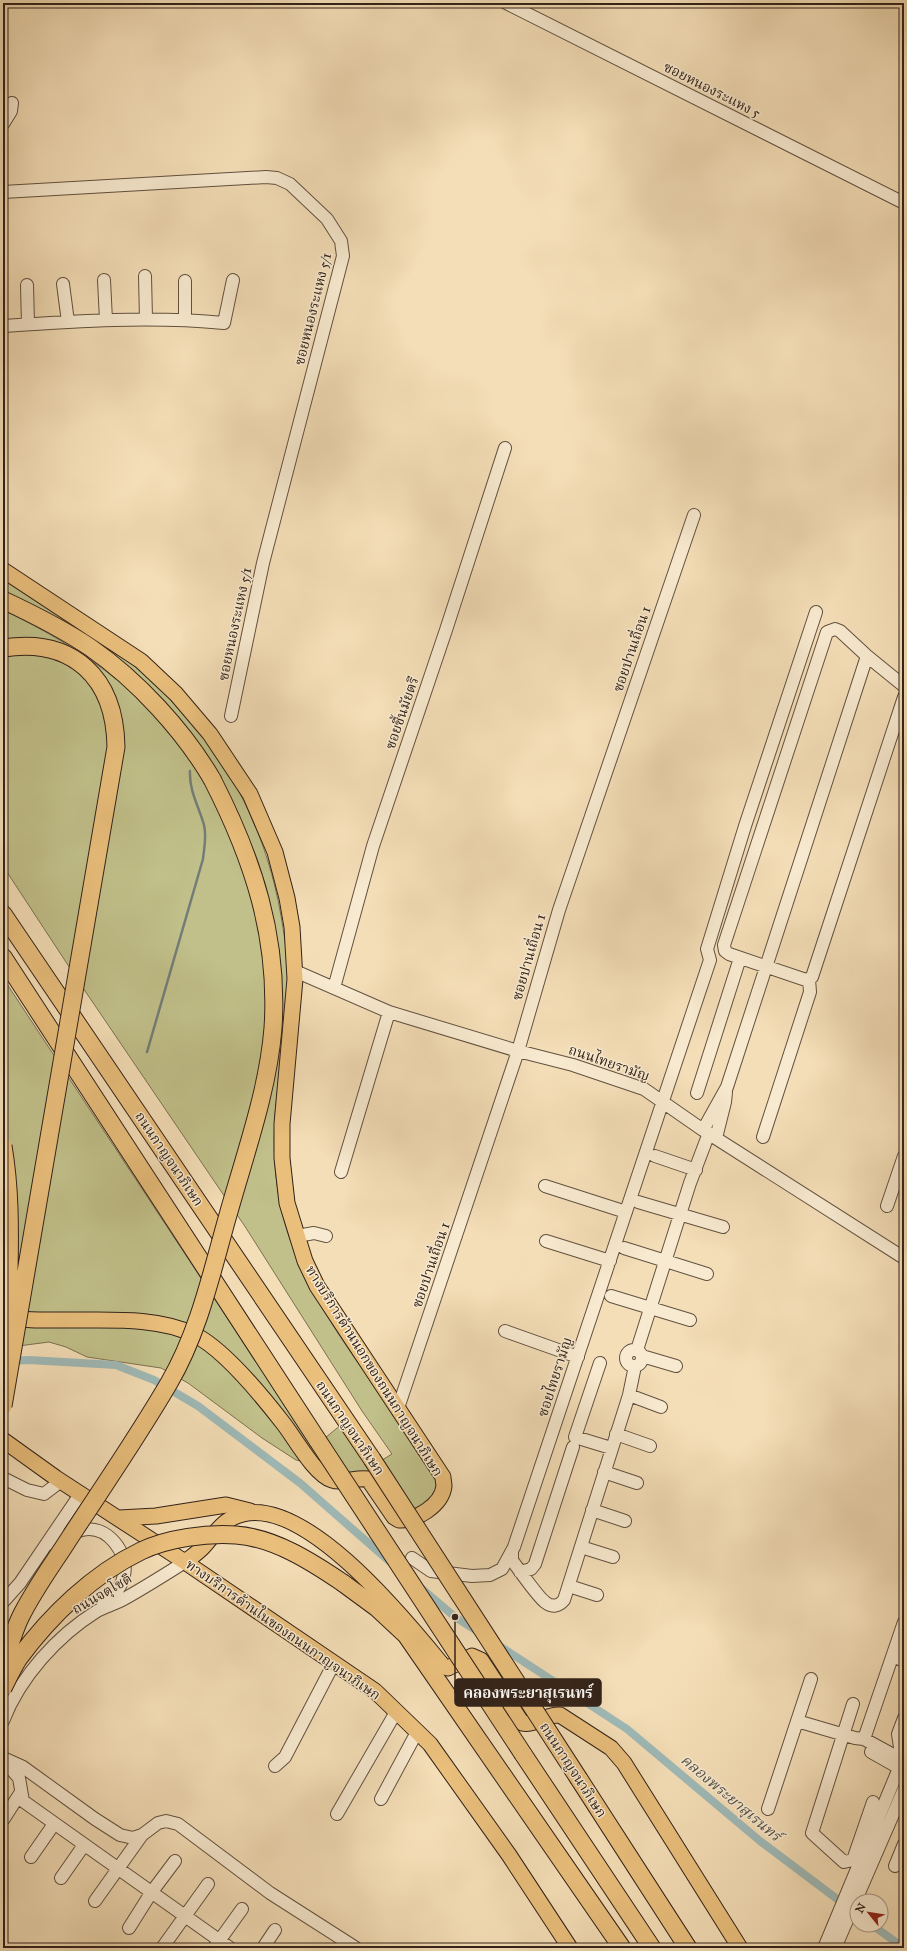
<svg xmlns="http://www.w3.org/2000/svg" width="907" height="1951" font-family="'IM FELL Great Primer','Noto Serif Thai',serif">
<rect width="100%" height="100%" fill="#f4deb7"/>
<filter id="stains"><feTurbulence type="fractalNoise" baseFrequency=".005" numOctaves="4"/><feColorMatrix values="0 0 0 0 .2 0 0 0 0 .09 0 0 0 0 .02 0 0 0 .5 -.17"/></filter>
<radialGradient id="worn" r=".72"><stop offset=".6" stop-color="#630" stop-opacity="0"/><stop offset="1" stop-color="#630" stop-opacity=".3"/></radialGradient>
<!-- green -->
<path fill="#c1c08a" stroke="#7a7152" d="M3 577C31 596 59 615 87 633 101 643 116 651 129 662 213 729 265 815 282 922 285 940 288 959 288 978 288 993 286 1008 285 1023 283 1047 279 1071 277 1095 271 1145 274 1198 292 1245 316 1310 361 1366 400 1422 408 1434 437 1472 438 1484 439 1502 412 1509 400 1514L376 1476H337L321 1466 204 1336 27 1314 3 1308V978L313 1448 342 1424 371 1467 392 1454 362 1411 246 1228 81 985 3 866V610C85 649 161 702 205 784L217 776 126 671 3 596Z
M3 1320 157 1327 175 1331 215 1356 269 1414 305 1462 296 1460 262 1438 188 1383 161 1368 87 1357 66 1347 49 1342 3 1348Z"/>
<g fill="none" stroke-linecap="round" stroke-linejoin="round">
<!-- stream -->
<path stroke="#737d78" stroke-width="2.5" d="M147 1052 203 859C204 848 207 837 204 825 199 807 189 791 190 771"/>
<!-- canal -->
<path stroke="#9fbab8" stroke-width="8" d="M10 1361 29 1360 116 1365 154 1380 198 1406 300 1483 389 1561
M421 1588 455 1617 480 1633
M498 1645 627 1729 760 1841 857 1914
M872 1925 904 1948"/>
<defs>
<path id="minor" d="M506 3 904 203
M3 124 11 111 12 103
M3 192 266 177 277 178 290 184 327 219 341 241 343 256 263 563 231 716
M145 276 146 319
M104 280 106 320
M63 284 68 322
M27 285 28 324
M185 319V281
M3 326C77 321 150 316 224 323L233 280
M904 686 867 656 840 631 835 629 827 632 724 945 725 951 729 954 806 980 809 979 812 977 904 697
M295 971 389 1012 518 1051 573 1065 644 1089 703 1130 904 1258
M334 988 373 846 446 630 505 448
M697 1093 740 958
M703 1130 727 1087 867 656
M763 1137 810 992 809 979
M716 1138 725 1102 726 1092
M655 1156 696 1170
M341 1172 389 1012
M545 1186 626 1212
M638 1202 723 1227
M887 1206 904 1156
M297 1236 314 1233 326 1236
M546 1241 610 1261
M624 1248 707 1274
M611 1296 690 1320
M505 1331 578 1357
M626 1358a8 8 0 1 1 16 0a8 8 0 1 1-16 0Z
M637 1350 690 1183 709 1133
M642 1356 676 1366
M600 1363 575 1437 611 1448
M629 1395 661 1407
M398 1408 518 1051 559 910 694 515
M616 1434 650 1446
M604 1472 637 1483
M3 1478 27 1490 44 1494 61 1481
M592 1510 625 1521
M48 1544C59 1539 71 1532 82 1530 107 1524 129 1553 124 1575 122 1588 112 1596 103 1605
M581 1547 613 1557
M512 1551V1560L514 1563C520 1571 538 1597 545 1602 552 1608 559 1606 564 1600L629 1395 635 1366
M412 1558 431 1571 472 1576 490 1575 502 1569 514 1547 710 960 707 949 745 826 816 612
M520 1572 531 1569 535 1564 573 1447
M569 1586 597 1595
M3 1602 20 1583 81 1493
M893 1656 904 1661
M853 1704 812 1833 844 1862 853 1860 873 1802
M3 1721C20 1677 57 1636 97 1611 105 1607 114 1604 122 1600 144 1588 164 1575 185 1562
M797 1721 855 1738 864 1739 897 1757
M864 1739 904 1622
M871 1752 894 1765
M901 1754 898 1734 904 1718
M3 1758 23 1767 95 1819 120 1835 133 1838 142 1835 158 1823 166 1821 178 1824 270 1893 356 1948
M4 1761 19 1778 23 1801 230 1948
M275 1766 285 1757 334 1663
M381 1799 417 1732
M768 1809 811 1679
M337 1814 396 1712
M3 1820 21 1792
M31 1857 54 1824
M895 1866 904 1844
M61 1878 84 1845
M95 1901 142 1835
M129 1928 151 1893 175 1861
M162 1948 208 1884
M214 1948 242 1909
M263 1948 275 1930
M824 1948 897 1773
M835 1948 904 1789"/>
<path id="major" d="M3 570 141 661 176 694 210 734 250 794 275 852 287 898 292 927 295 979 282 1124V1158L287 1203 305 1261 317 1286 443 1477C443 1480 444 1484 444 1486 442 1505 416 1521 399 1520L394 1517 368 1479C356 1477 343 1484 332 1480 314 1474 295 1438 283 1423 262 1396 225 1350 195 1335 155 1315 100 1321 55 1320 40 1320 21 1321 7 1315
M3 1440 56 1478 185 1562 375 1691 430 1744 509 1855 570 1948
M119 1518 156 1516 226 1505 250 1511
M185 1562C191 1557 199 1552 204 1546 213 1536 221 1523 234 1517 299 1486 408 1623 444 1667L448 1668 472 1656 481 1660 522 1723C534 1726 546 1714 560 1715L611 1748 624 1763 740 1948"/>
<path id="highway" d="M3 600C33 614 63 629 91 648 137 680 184 731 212 779
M3 914 372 1459
M3 957 318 1441
M343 1583 377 1608 406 1635 622 1948
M523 1754 652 1948
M579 1779 688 1948"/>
</defs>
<!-- minor casing -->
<use href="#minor" stroke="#625140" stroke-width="14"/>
<!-- major casing -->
<use href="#major" stroke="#322219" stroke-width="17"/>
<!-- highway casing -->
<use href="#highway" stroke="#322219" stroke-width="19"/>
<!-- minor -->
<use href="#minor" stroke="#f8ead0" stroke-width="12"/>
<!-- major -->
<use href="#major" stroke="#eabf7c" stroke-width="15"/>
<!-- highway -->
<use href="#highway" stroke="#eabf7c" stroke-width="17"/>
<defs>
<path id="highway-bridge" d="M3 648C73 637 115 678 116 747L3 1406
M3 1146C10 1187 10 1229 9 1271 8 1289 9 1306 7 1323
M318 1441 523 1754
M372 1459 579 1779
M3 1663C9 1649 13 1633 20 1618 32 1593 50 1568 65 1545 100 1491 137 1438 169 1383 199 1332 212 1271 228 1215 245 1154 268 1091 273 1028 279 937 253 859 212 779
M3 1688C8 1678 13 1667 19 1658 50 1616 93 1574 141 1551 168 1538 207 1533 236 1535 275 1538 312 1562 343 1583"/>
</defs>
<!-- highway-bridge casing -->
<use href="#highway-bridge" stroke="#322219" stroke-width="19" stroke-linecap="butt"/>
<!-- highway-bridge -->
<use href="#highway-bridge" stroke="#eabf7c" stroke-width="17"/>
</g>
<g text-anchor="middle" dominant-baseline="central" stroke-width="3" stroke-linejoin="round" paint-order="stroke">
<!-- street labels -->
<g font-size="14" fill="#322219" stroke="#f8ead0">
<text transform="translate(712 90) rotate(27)">ซอยหนองระแหง 5</text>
<text transform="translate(313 309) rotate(-76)">ซอยหนองระแหง 5/1</text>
<text transform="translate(235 624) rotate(-78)">ซอยหนองระแหง 5/1</text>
<text transform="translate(632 649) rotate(-71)">ซอยปานเถื่อน 1</text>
<text transform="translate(402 713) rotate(-71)">ซอยชื้นมัยตรี</text>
<text transform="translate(529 957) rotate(-74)">ซอยปานเถื่อน 1</text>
<text transform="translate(609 1063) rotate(19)">ถนนไทยรามัญ</text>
<text transform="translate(169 1159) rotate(56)">ถนนกาญจนาภิเษก</text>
<text transform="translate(431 1265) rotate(-71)">ซอยปานเถื่อน 1</text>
<text transform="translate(374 1371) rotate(58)">ทางบริการด้านนอกของถนนกาญจนาภิเษก</text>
<text transform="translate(555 1377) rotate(-72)">ซอยไทยรามัญ</text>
<text transform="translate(350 1428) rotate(56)">ถนนกาญจนาภิเษก</text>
<text transform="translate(102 1594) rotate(-30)">ถนนจตุโชติ</text>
<text transform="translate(283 1630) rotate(35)">ทางบริการด้านในของถนนกาญจนาภิเษก</text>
<text transform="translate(573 1770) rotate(57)">ถนนกาญจนาภิเษก</text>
</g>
<!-- water labels -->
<g font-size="15" font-style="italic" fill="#535049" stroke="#f8ead0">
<text transform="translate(731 1798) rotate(40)">คลองพระยาสุเรนทร์</text>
</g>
</g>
<!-- callouts -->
<path fill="none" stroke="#322219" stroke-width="1.5" d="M455 1617L455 1693"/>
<circle fill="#322219" stroke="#f8ead0" stroke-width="1.5" cx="455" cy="1617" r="4"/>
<rect fill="#322219" stroke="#322219" stroke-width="1.5" x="455" y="1679" width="146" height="27" rx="4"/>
<g font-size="15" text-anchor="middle" font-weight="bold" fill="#fff">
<text x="528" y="1698">คลองพระยาสุเรนทร์</text>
</g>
<!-- margin -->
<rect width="907" height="1951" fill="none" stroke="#f4deb7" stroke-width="16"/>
<rect x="4" y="4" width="899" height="1943" fill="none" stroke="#322219" stroke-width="2"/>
<rect x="8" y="8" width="891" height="1935" fill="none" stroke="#322219"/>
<!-- north arrow -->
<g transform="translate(869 1913) rotate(300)"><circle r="19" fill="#f8ead0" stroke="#a99a87"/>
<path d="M0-3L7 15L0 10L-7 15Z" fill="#8f2418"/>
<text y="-6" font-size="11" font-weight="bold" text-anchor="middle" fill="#322219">N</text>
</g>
<rect width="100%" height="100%" filter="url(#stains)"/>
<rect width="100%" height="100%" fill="url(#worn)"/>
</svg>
